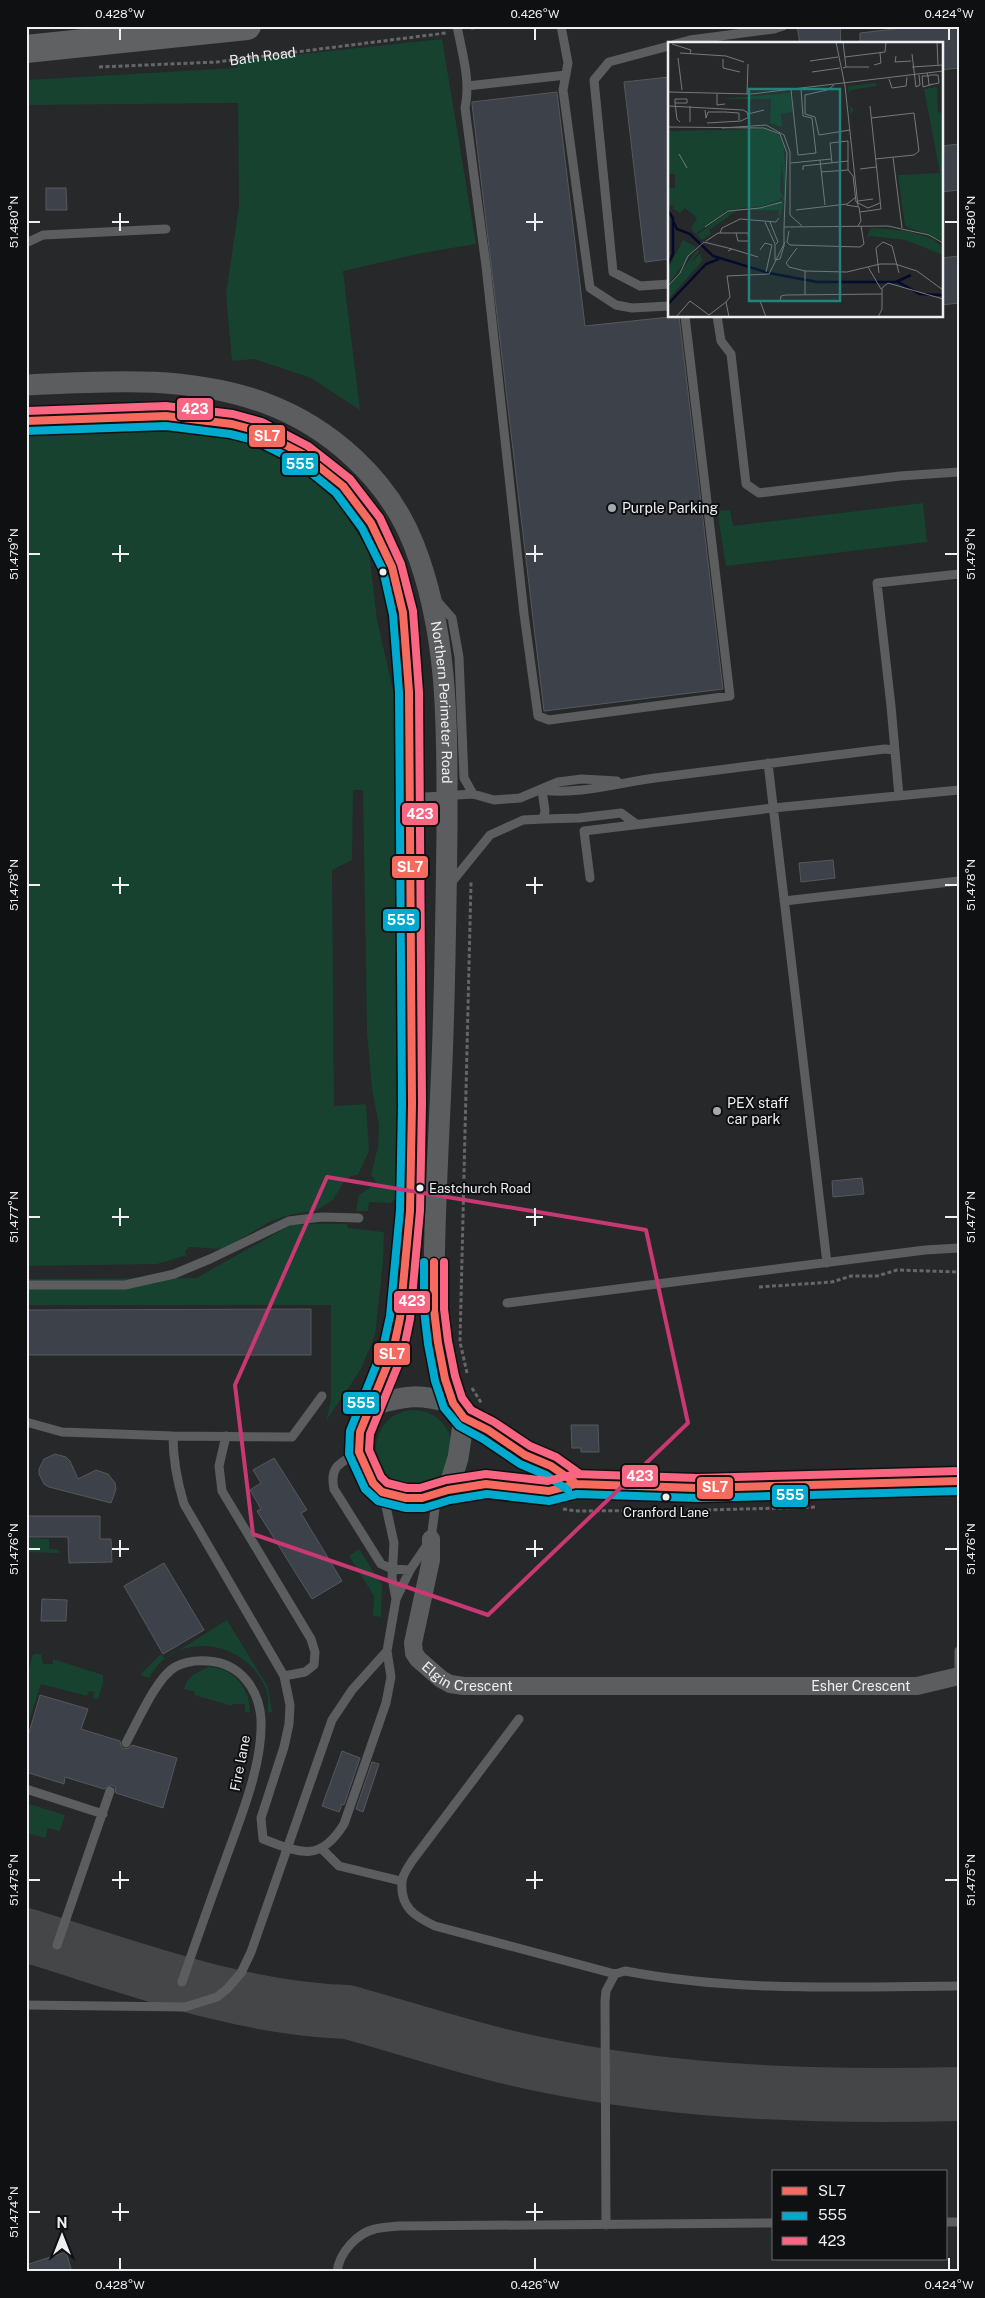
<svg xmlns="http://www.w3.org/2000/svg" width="985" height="2298" font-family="'Public Sans',sans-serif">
<rect width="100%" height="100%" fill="#26282a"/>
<!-- green -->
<path fill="#16422f" d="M442 39 476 244 422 253 343 271 360 410 311 378 254 359 232 361 226 294 239 206 238 103 26 105V80L237 68V61Z
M95 430 201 433 258 446 280 457 322 487 338 504 369 551 377 620 396 703 399 1197 390 1203 369 1202 368 1211H356L359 1195 377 1183 371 1175 378 1147 379 1125 372 1089 367 1032 363 790H353L352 860 332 870 334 1106 366 1104 369 1151 358 1175 351 1176 343 1183 333 1200 315 1211 293 1214 271 1221 223 1249 189 1247 185 1252 187 1255 157 1264 26 1266V434Z
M923 503 927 542 726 566 717 511 730 510 733 526Z
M317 1224H347L348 1228 384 1232 383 1263 375 1335 361 1369 326 1421 331 1400V1305H26V1279L196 1278 291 1225Z
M376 1448a38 38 0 1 1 76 0a38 38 0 1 1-76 0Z
M26 1538 49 1539V1549L59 1550V1553L26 1552Z
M359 1549 382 1585 381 1617 373 1616 374 1596 349 1556Z
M227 1620 268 1687 272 1712H268C268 1704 269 1696 266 1689 246 1639 175 1629 149 1678L140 1675 161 1654 165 1659Z
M33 1654H41L43 1664H53V1659L103 1675V1683L98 1699 93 1698 94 1692 89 1691 87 1696 41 1684 28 1724 26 1723V1678Z
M208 1667C233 1667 250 1688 250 1712H245V1704H232V1706L194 1695 195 1692 184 1689C187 1676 196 1673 208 1667Z
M26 1803 65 1815 60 1831 48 1828 45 1838 26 1833Z"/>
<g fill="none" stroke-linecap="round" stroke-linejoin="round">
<!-- taxiway -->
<path stroke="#444648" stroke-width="54" d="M26 1935C131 1967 236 2008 347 2012 399 2026 450 2043 503 2056 652 2092 806 2098 959 2094"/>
</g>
<!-- building -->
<path fill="#3c414a" stroke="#56585a" d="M797 26H840L841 44H800Z
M920 26H959V68L941 70V44H860V33Z
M669 77V259L645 262 624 82Z
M557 92 585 326 679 316 723 689 544 711 472 104V102Z
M959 144V190L941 192V146Z
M46 188H66L67 210H46Z
M959 256V303L941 305V258Z
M833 860 835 878 801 882 799 863Z
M862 1178 864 1194 833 1197 832 1181Z
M311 1309V1355H26V1310Z
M571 1425H598L599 1452H581V1448H572Z
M55 1454 66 1457 70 1461 78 1479 96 1470 108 1474 115 1483 116 1489 111 1503 49 1487 44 1484 39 1474V1469L44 1459Z
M274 1458 307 1510 301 1513 342 1581 312 1599 257 1511 261 1509 250 1490 261 1483 253 1470Z
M26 1516H100V1539H111L112 1562 69 1563 68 1537H26Z
M164 1563 204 1630 163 1654 124 1586Z
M42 1599 67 1600 66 1621H41Z
M40 1695 88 1709 81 1729 120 1741 121 1746 124 1749 129 1748 132 1745 177 1758 163 1808 116 1793 115 1787 112 1785 104 1789 65 1777 64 1784 26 1772V1743Z
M342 1751 360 1758 344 1805 342 1804 339 1812 322 1806Z
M372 1762 379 1764 363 1812 356 1809Z
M66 2252 72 2272H26V2265Z"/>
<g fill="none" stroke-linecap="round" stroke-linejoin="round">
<!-- path -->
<g stroke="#666668" stroke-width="3" stroke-dasharray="4 2.5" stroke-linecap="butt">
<path d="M471 28 495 26"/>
<path id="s1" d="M99 67 217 62 446 33"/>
<path d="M759 1287 832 1282 851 1276H877L897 1270 959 1272"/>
<path d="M467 1373 460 1342 471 882"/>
<path d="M472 1388 482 1404"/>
<path d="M563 1509 577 1511 694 1510"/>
<path d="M707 1510 816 1507"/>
</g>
<!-- service -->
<path stroke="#5c5d5e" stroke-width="9" d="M457 26C462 53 471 81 465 108L486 266 524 614 538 716 549 720 730 696 685 316
M561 26 568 63 563 90 590 288 616 305 632 308 669 306
M675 44 690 40 774 29 783 26
M669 46 609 62 594 80 613 272 640 286 669 284
M467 86 566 75
M26 243 43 235 166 229
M717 316 721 341 731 354 746 484 759 493 900 476 959 472
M437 601 452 618 459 657 464 778 473 794
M768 763 827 1263
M542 790C581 795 616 783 655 778 731 768 808 758 885 749L894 750
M899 796 891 706 877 583 959 574
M410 798 473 794 494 800 520 798 558 782 582 779 617 781
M543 819 579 818 621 813 636 824
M590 878 584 831 773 808 959 790
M451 883 490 835 523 820 543 819 545 811 542 790
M784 901 959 881
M26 1285H125L174 1274 210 1259 289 1221 322 1217 359 1218
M507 1303 925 1250 959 1248
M26 1422 62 1432 173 1436 292 1437 322 1396
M173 1436C173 1461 177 1481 184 1504L284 1676 290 1705 289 1724 284 1747 261 1818 263 1839C300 1853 320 1863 344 1824L386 1703 391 1677 387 1651
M226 1436 219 1466 222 1491 311 1639 315 1652 314 1665 305 1672 284 1676
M359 1452C341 1463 329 1465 334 1489L381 1564 392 1569 410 1570
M383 1493 394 1543 392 1578 396 1599
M959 1676V1651
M519 1719 412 1861C409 1866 402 1875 402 1882 400 1907 414 1916 435 1926L615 1974 606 1991 605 2001 606 2225
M126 1743C137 1723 156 1678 175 1667 186 1661 196 1660 208 1661 240 1663 259 1689 261 1719 263 1764 241 1816 226 1858 211 1899 196 1941 182 1982
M26 1789 103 1814
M322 1849 339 1866 401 1881
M57 1945 110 1791
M615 1974 625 1971C736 1992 847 1987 959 1986
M26 2005 185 2007 217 1997 227 1989 241 1973 251 1952 332 1720 352 1690 387 1651 396 1599 410 1570 431 1539 437 1494
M946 2222H959
M337 2272C339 2253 357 2233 375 2229 383 2227 391 2227 399 2226L774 2223"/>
<!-- minor -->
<path stroke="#5c5d5e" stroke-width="18" id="s2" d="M431 1539V1560L413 1643 414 1653 418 1659 441 1679 450 1684 464 1686H917L959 1676"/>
<!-- tertiary -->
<g stroke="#5c5d5e" stroke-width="21">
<path id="s3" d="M26 385C107 381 188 375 265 403 330 427 389 480 414 545 450 636 447 735 447 831 446 916 445 1000 441 1085 438 1153 434 1221 434 1290 435 1333 438 1382 464 1418L458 1458 448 1490"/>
<path d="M26 421 166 416 232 424 258 431 303 454 343 486 371 523 392 567 403 613 409 692 412 1104 410 1211 400 1318 393 1351 384 1377 360 1432 359 1452 373 1483 382 1492 406 1498H422L448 1490 486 1484H499L549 1491 576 1484 697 1488 959 1481"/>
<path d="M373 1405C407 1395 419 1394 453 1403"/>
<path d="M464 1418 488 1430 525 1455 551 1466 576 1484"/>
</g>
<!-- trunk -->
<path stroke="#606163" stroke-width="28" d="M26 49 247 26"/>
<defs>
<path id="bus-1" d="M26 421 166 416 232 424 258 431 303 454 343 486 371 523 392 567 403 613 409 692 412 1104 410 1211 400 1318 393 1351 360 1432 359 1452 373 1483 382 1492 406 1498H422L448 1490 486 1484 549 1491 576 1484 697 1488 959 1481
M434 1262V1310L438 1343 445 1379 453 1403 464 1418 488 1430 525 1455 551 1466 574 1482"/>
<path id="bus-2" d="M26 431 166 426 230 434 254 440 298 462 336 493 362 528 383 570 393 615 399 692 402 1104 400 1210 390 1316 383 1348 350 1431 349 1454 365 1489 378 1501 406 1508H424L450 1500 487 1494 549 1501 577 1494 697 1498 959 1491
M424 1262V1310L428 1344 435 1381 444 1408 459 1426 483 1439 520 1464 546 1475 568 1490"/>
<path id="bus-3" d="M26 411 166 406 233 414 262 422 308 446 350 479 380 518 401 564 413 611 419 692 422 1104 420 1211 410 1319 403 1353 370 1434 369 1450 381 1477 387 1483 407 1488H420L446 1480 486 1474 548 1481 575 1474 697 1478 959 1471
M444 1262V1309L448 1341 455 1376 462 1398 471 1410 494 1422 530 1446 556 1457 580 1474"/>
</defs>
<!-- bus-1 casing -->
<use href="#bus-1" stroke="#0e1012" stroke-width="11"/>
<!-- bus-2 casing -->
<use href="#bus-2" stroke="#0e1012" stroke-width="11"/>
<!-- bus-3 casing -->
<use href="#bus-3" stroke="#0e1012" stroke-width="11"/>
<!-- bus-1 -->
<use href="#bus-1" stroke="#f76a5f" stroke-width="8"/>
<!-- bus-2 -->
<use href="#bus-2" stroke="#00a9ce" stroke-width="8"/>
<!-- bus-3 -->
<use href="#bus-3" stroke="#fa6682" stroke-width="8"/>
</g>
<!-- marked area -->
<path fill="none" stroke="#c83872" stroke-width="4" stroke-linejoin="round" d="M327 1177 646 1230 688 1423 488 1615 253 1534 235 1385Z"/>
<!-- ticks -->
<path fill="none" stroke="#edeff3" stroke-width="2" d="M120 28V40M535 28V40M949 28V40M120 213V231M535 213V231M28 222H40M112 222H129M526 222H543M945 222H958M120 545V562M535 545V562M28 554H40M112 554H129M526 554H543M945 554H958M120 877V894M535 877V894M28 885H40M112 885H129M526 885H543M945 885H958M120 1208V1226M535 1208V1226M28 1217H40M112 1217H129M526 1217H543M945 1217H958M120 1540V1557M535 1540V1557M28 1549H40M112 1549H129M526 1549H543M945 1549H958M120 1871V1889M535 1871V1889M28 1880H40M112 1880H129M526 1880H543M945 1880H958M120 2203V2221M535 2203V2221M28 2212H40M112 2212H129M526 2212H543M120 2258V2270M535 2258V2270M949 2258V2270"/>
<!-- markers -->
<g fill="#a7a9ad" stroke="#0e1012" stroke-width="2">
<circle cx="612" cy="508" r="5"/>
<circle cx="717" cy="1111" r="5"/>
</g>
<g fill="#edeff3" stroke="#0e1012" stroke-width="2">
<circle cx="383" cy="572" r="4.5"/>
<circle cx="420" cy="1188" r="4.5"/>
<circle cx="666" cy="1497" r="4.5"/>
</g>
<g text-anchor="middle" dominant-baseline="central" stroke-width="4" stroke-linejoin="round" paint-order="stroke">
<!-- bus labels -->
<g font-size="13" fill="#edeff3" stroke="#0e1012" text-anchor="start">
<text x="429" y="1188">Eastchurch Road</text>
<text x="666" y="1512" text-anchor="middle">Cranford Lane</text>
</g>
<!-- street labels -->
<g font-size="14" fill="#edeff3" stroke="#0e1012">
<text stroke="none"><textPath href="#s1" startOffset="164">Bath Road</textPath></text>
<text stroke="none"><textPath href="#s3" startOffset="614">Northern Perimeter Road</textPath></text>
<text stroke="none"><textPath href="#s2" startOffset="179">Elgin Crescent</textPath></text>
<text stroke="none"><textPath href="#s2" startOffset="575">Esher Crescent</textPath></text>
<text transform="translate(240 1763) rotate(-79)">Fire lane</text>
</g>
<!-- poi labels -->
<g font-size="14" fill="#edeff3" stroke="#0e1012" text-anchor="start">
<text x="622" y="508">Purple Parking</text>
<text x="727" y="1103">PEX staff<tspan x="727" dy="16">car park</tspan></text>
</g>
</g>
<!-- overview -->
<g transform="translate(668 42)">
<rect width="275" height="275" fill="#26282a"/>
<path d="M208 41 209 44 183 48 181 51 182 64 186 67 183 72 187 123 180 44ZM269 45 270 70 275 71V199L237 184 230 133 272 131 256 47ZM122 51 125 70 113 72 114 85 102 81 103 57H50ZM99 87 112 94 116 105 118 158 114 159 116 151 114 120 112 149 115 154 111 158 95 164 59 168 28 192 23 187 29 176 17 166 12 171 4 166 7 164 0 163V146H7V132H0V89ZM108 160 116 161 111 178V168H70L41 188 43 192 34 198 29 193 62 168 99 165ZM206 186 239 189 265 197 275 206V213L237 198 202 194 198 199 202 187ZM15 198 28 205 0 243V227ZM30 207 31 210 22 221 32 212 34 219 0 258V246Z" fill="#16422f"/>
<path fill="none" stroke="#030a2c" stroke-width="2.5" d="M0 169 5 176V212L0 222M5 179 9 187 22 192 45 214 101 231 149 240H230L252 252 275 253M228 240 243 233M0 262 38 222 51 217"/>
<path fill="none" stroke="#76787a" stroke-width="1" d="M168 0 177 44 190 164M269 0 270 23M4 2 23 8 22 12M12 11 58 14 76 20M244 12 248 45 252 43 251 33M228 14 227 20 243 19M177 15 217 10 218 0M10 16 14 48M55 17V26L72 30M142 19 170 15M206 23 213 21 212 11M178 25H201M244 25 275 23M175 26 178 25 175 0M144 30 172 26M259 31 260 34 261 43 271 41 270 33H262L260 34H254L255 45 265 42M221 37 224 46 238 44 239 35M166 43 159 48 137 53V72L147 75 151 93 182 88M123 48 130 113 148 111 144 76 135 74 133 47M0 50 83 52 275 29M49 52V63L57 62M79 52 80 22M7 61H19V57H7V61L9 77 12 80M0 64 75 68 79 70 82 82M22 64V80M37 68 38 76 40 70H57L71 71V78M80 72 96 68M203 76 246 71 251 109 246 113 207 117M39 81 73 79 81 75M0 85 96 86 112 92 119 111 116 185 220 184 261 193 275 201M54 86 98 83 116 93 122 110V173L134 184M11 112 19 126M225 115 234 186M152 118 157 163M123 121 163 117M164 121 162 101 180 99V128L185 134 188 160 200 166 212 161M192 127 208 125M135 128V124L180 119M153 130 180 128M190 159 205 157M178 163 191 165 193 179 190 184M128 168 179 162 188 155M192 170 213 167 202 64M97 180 107 202V218M102 180 110 200 108 202M37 185 60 169 92 166 114 160M121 189 119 200 122 203 192 205 196 202 193 184M52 191 54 186 72 177 108 180 111 176M38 199 50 191H80L81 199H70L68 191M129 206 118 221 121 225 137 229V253M92 208 97 201 104 203 98 230M60 209 64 207 90 215M107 218 112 217 116 204V185M200 225 213 247M137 229 179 230 212 222H227L249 229 275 248M211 231 208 206 215 200 224 204 231 231M0 244 12 231 20 214 36 200 64 207M92 259 98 275M112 260 113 254 118 253 214 252M8 275 22 259 41 273 58 260M61 275 58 260 62 255 59 234 101 232 117 200M210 275 214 267V246L220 241 275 257"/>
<path fill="#25827b" fill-opacity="0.15" stroke="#25827b" stroke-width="2.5" d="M81 47H172V259H81Z"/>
<rect width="275" height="275" fill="none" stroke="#edeff3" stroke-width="2.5"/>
</g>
<g stroke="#0e1012" stroke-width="2">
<rect x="176" y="397" width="38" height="24" rx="5" fill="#fa6682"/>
<rect x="248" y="424" width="38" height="24" rx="5" fill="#f76a5f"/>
<rect x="281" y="452" width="38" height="24" rx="5" fill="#00a9ce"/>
<rect x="401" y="802" width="38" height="24" rx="5" fill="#fa6682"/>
<rect x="391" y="855" width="38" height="24" rx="5" fill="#f76a5f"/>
<rect x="382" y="908" width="38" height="24" rx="5" fill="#00a9ce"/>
<rect x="393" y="1290" width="38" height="24" rx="5" fill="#fa6682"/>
<rect x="373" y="1342" width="38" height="24" rx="5" fill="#f76a5f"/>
<rect x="342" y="1391" width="38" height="24" rx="5" fill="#00a9ce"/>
<rect x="621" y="1464" width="38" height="24" rx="5" fill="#fa6682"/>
<rect x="696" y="1476" width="38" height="24" rx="5" fill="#f76a5f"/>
<rect x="771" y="1484" width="38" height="24" rx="5" fill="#00a9ce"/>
</g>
<g font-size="14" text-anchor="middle" font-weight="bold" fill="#fff">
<text x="195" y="414">423</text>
<text x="267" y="441">SL7</text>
<text x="300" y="469">555</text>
<text x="420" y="819">423</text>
<text x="410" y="872">SL7</text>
<text x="401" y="925">555</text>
<text x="412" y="1306">423</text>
<text x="392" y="1359">SL7</text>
<text x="361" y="1408">555</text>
<text x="640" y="1481">423</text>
<text x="715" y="1492">SL7</text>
<text x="790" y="1500">555</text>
</g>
<!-- border -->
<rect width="985" height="2298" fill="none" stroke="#0e1012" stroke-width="55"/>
<!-- legend -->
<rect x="772" y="2170" width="175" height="90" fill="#0e1012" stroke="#67696c"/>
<rect x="782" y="2187" width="25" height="8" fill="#f76a5f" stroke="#67696c"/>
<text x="818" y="2196" font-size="15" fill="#edeff3">SL7</text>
<rect x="782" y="2212" width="25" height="8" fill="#00a9ce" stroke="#67696c"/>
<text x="818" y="2220" font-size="15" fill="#edeff3">555</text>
<rect x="782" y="2237" width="25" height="8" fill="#fa6682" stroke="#67696c"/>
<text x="818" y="2246" font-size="15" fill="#edeff3">423</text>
<!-- north arrow -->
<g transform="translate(62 2236)" stroke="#0e1012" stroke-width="4" paint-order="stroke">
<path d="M0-4L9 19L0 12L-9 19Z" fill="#edeff3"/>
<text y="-8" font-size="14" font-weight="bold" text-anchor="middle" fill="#edeff3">N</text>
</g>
<rect x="28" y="28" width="930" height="2242" fill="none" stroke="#edeff3" stroke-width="2"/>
<g font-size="12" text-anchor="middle" fill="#edeff3">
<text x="120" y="18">0.428°W</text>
<text x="535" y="18">0.426°W</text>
<text x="949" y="18">0.424°W</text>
<text transform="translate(14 222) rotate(-90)" y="4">51.480°N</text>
<text transform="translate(971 222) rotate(-90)" y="4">51.480°N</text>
<text transform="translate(14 554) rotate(-90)" y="4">51.479°N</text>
<text transform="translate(971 554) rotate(-90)" y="4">51.479°N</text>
<text transform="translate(14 885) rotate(-90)" y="4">51.478°N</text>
<text transform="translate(971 885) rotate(-90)" y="4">51.478°N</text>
<text transform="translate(14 1217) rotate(-90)" y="4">51.477°N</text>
<text transform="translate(971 1217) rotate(-90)" y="4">51.477°N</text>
<text transform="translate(14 1549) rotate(-90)" y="4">51.476°N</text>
<text transform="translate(971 1549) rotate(-90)" y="4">51.476°N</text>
<text transform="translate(14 1880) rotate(-90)" y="4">51.475°N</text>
<text transform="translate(971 1880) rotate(-90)" y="4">51.475°N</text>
<text transform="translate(14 2212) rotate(-90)" y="4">51.474°N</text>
<text x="120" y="2289">0.428°W</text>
<text x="535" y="2289">0.426°W</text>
<text x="949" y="2289">0.424°W</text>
</g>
</svg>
